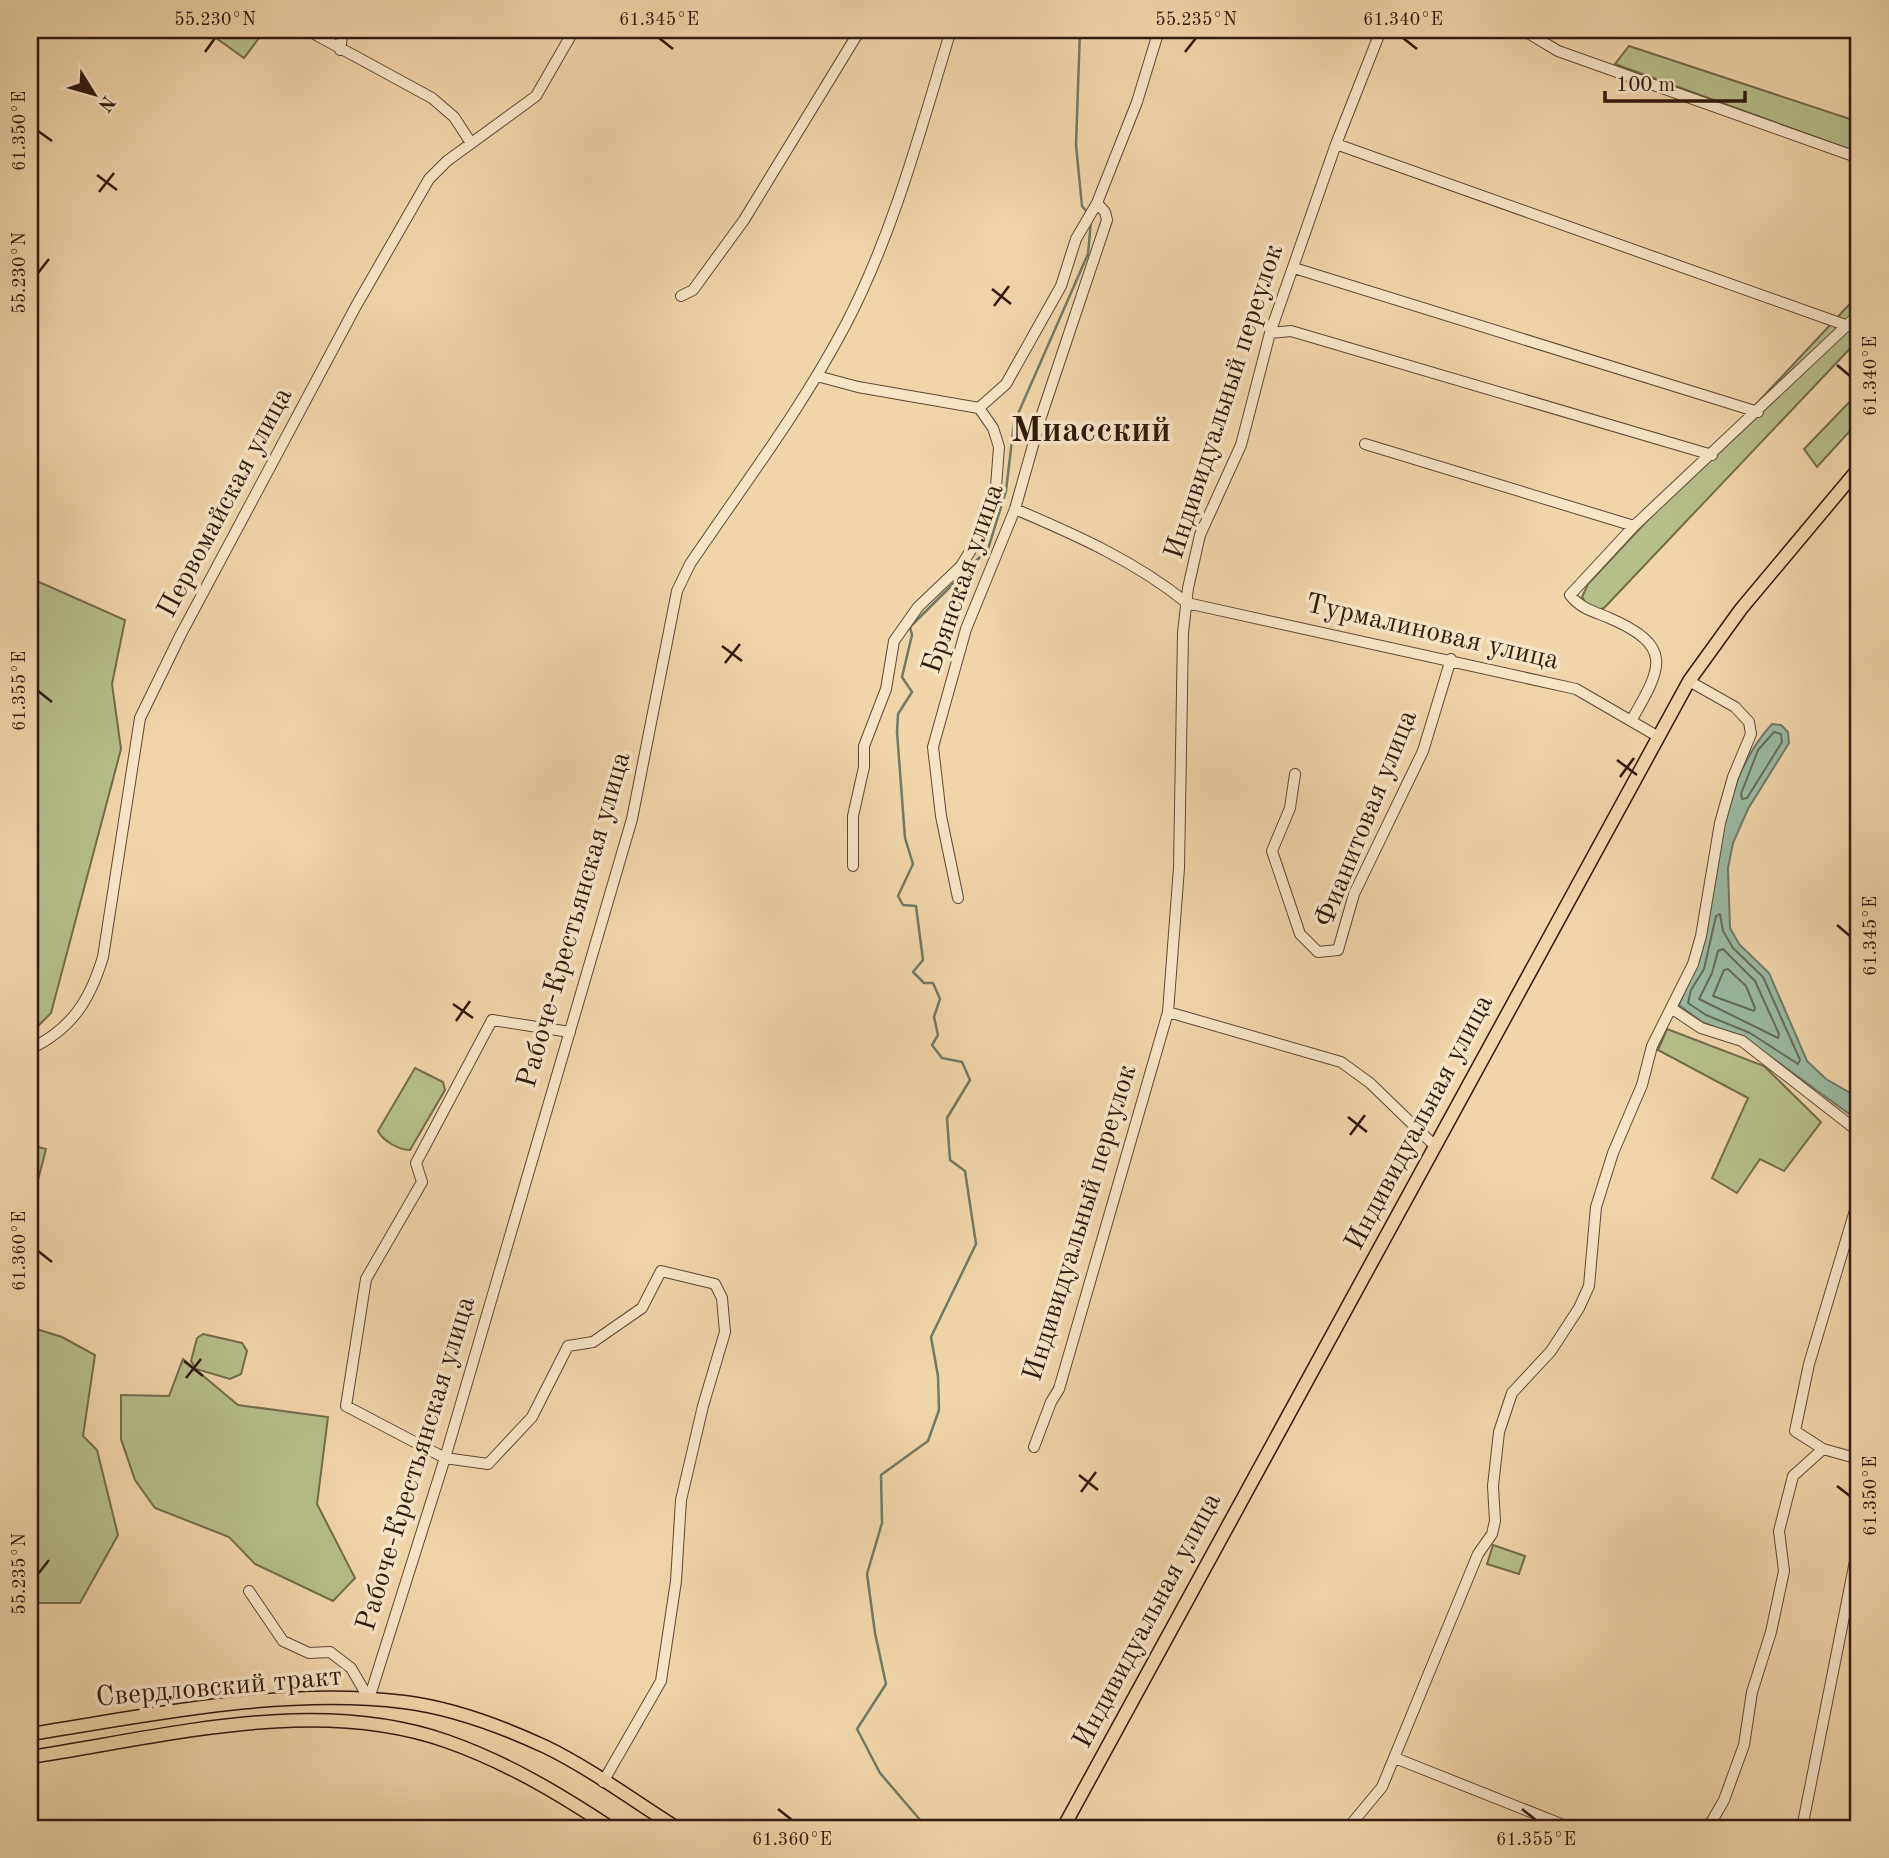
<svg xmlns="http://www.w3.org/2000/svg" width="1889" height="1858" font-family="'Old Standard TT',serif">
<rect width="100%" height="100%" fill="#f0d5a8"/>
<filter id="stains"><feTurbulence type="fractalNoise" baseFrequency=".00286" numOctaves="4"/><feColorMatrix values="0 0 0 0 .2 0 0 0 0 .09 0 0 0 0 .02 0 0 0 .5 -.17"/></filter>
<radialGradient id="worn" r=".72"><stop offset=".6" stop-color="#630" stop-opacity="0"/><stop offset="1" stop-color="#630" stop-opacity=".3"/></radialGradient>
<!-- green -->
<path fill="#b6be8a" stroke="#726c4c" stroke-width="2" d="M205 30H265L244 58Z
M1629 46 1859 122V153L1615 64Z
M1859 294V339L1604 608 1597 610 1588 606 1582 597 1588 584Z
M1859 392V421L1817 467 1804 449Z
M30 578 125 620 112 684 121 749 51 1013 30 1034Z
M1667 1029 1764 1066 1821 1122 1784 1171 1760 1159 1737 1193 1712 1178 1748 1098 1658 1050Z
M415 1068 443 1082 445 1090 410 1150C399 1150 383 1141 378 1131Z
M30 1145 46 1149 30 1211Z
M30 1327 62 1337 95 1355 83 1436 97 1450 118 1535 80 1603H30Z
M203 1334 242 1343 247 1351 241 1374 230 1379 196 1369 191 1361 197 1338Z
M183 1359 238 1405 328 1417 317 1504 355 1578 333 1601 255 1564 229 1537 155 1508 135 1480 121 1439V1395L169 1396Z
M1493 1545 1525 1556 1519 1574 1487 1564Z"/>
<!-- water -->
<path fill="#9bb9a3" stroke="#707968" stroke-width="2" d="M1772 724 1781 725 1788 732 1789 743 1748 809 1733 843 1728 868 1730 928 1739 944 1769 973 1807 1061 1826 1079 1859 1098V1121L1746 1039 1702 1022 1679 1005C1687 983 1700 964 1704 941 1719 868 1719 781 1772 724Z"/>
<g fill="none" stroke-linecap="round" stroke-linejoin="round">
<!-- shore -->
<path stroke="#656a59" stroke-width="2" d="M1774 732 1781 734 1782 742 1747 798 1742 799 1741 794 1758 750Z
M1720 914 1723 931 1733 948 1763 977 1800 1060 1798 1064 1750 1033 1706 1015 1688 1003 1691 990 1704 969 1716 916Z
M1723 949 1755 981 1779 1034 1778 1038 1699 999 1712 973 1718 951Z
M1728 969 1746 986 1755 1008 1754 1011 1713 996 1724 970Z"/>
<!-- stream -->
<path stroke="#707968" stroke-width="2.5" d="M1080 30 1076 145 1082 206 1087 212
M927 1828 880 1773 857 1729 886 1684 875 1633 867 1574 882 1523 881 1475 928 1441 939 1410 938 1376 931 1337 976 1244 965 1171 950 1160 947 1118 970 1080 962 1062 942 1058 932 1045 938 1035 934 1017 940 999 933 983H924L913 972 923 960 916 906 903 905 898 896 913 864 905 838 897 732 898 714 912 692 902 677 912 635 910 627 988 549 1006 491 1014 423 1088 254 1091 221"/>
<defs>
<path id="minor" d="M307 30 432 98 454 117 471 143
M1523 30 1558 51 1859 158
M340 50 343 30
M1336 144 1848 326
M1294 268 1758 412
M681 296 693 290 744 220 860 30
M1270 333 1291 331 1712 455
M817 376 858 387 979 408
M1365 444 1634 526
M1015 509C1076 535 1135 561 1187 603L1576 689 1657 736
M1689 681 1735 707 1749 722 1751 734 1733 777 1720 823 1701 936 1693 964 1671 1008 1701 1028 1742 1041 1859 1132
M1631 721C1662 667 1675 646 1607 617 1592 611 1580 608 1570 595L1634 526 1859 314
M1295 774 1290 808 1272 851 1300 934 1318 952 1338 950 1354 894 1423 751 1451 659
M853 866V816L864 767V746L886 689 894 641 918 607 961 566 971 550 996 487 999 447 993 428 979 408 1006 384 1061 286 1076 239 1097 203 1137 102 1159 30
M958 898 941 816 933 747 966 629 1015 509 1041 417 1107 220 1105 212 1097 203
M1168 1012 1341 1062 1370 1083 1435 1146
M570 1032 492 1020 416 1163 422 1182 366 1279 346 1406 445 1458 488 1464 532 1417 568 1346 593 1342 642 1308 661 1271 715 1284 722 1298 725 1332 703 1406 681 1500 676 1581 661 1681 603 1782
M30 1049C72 1029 90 1000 103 957L140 718 180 636 356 306 429 179 447 161 536 96 574 30
M1034 1447 1051 1402 1059 1389 1168 1012 1179 868 1183 633 1188 588 1200 535 1241 445 1270 333 1336 144 1381 30
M1823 1449 1795 1431 1809 1364 1859 1197
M249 1591 283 1641 309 1653 330 1652 351 1668 369 1699
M369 1699 445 1458 632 819 677 591 690 564C743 486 802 408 846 324 894 232 921 128 951 30
M1395 1758 1571 1828
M1348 1828 1382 1787 1478 1554 1492 1534 1495 1521 1493 1486 1499 1432 1512 1393 1551 1351 1579 1308 1589 1286 1596 1207 1613 1153 1642 1085 1652 1046 1671 1008
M1708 1828 1724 1800 1744 1745 1752 1692 1771 1632 1784 1571 1779 1531 1793 1476 1823 1449 1859 1459
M1802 1828 1859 1541"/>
<path id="major" d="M30 1734C152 1715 281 1687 404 1702 452 1708 503 1727 546 1747 591 1769 634 1801 677 1828
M30 1757C163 1737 314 1695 446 1741 506 1762 558 1793 611 1828
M1063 1828 1689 681 1741 609 1859 468"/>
</defs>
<!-- minor casing -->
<use href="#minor" stroke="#5f4935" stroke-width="12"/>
<!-- major casing -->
<use href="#major" stroke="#2f1a0f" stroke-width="15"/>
<!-- minor -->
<use href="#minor" stroke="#f5e4c6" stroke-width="10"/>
<!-- major -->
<use href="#major" stroke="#f0d5a8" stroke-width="12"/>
</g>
<!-- ticks -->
<path fill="none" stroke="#2f1a0f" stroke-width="2.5" d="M659 38 673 49M1403 38 1417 49M205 52 215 38M1185 52 1196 38M38 131 52 141M97 175 117 190M99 192 114 173M38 273 49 259M992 289 1011 304M994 306 1009 286M1837 365 1850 376M722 646 742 661M725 663 740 644M38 691 52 702M1617 760 1637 775M1620 777 1634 758M1837 925 1850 936M453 1004 473 1018M456 1021 470 1001M1348 1117 1367 1132M1350 1135 1365 1115M38 1251 52 1262M184 1361 203 1376M186 1378 201 1359M1079 1475 1098 1490M1837 1486 1850 1496M1081 1492 1096 1472M38 1574 49 1560M778 1809 792 1820M1522 1809 1536 1820"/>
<g text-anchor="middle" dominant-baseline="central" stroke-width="7" stroke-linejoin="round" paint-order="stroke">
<!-- street labels -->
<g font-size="28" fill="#2f1a0f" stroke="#f5e4c6">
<text transform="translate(1225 402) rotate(-72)">Индивидуальный переулок</text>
<text transform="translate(226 503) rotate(-62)">Первомайская улица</text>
<text transform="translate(964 579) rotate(-71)">Брянская улица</text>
<text transform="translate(1432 633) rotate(13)">Турмалиновая улица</text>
<text transform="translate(1367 819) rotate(-68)">Фианитовая улица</text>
<text transform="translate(575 920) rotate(-74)">Рабоче-Крестьянская улица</text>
<text transform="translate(1420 1123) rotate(-62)">Индивидуальная улица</text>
<text transform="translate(1081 1223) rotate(-73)">Индивидуальный переулок</text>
<text transform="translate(417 1464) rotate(-73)">Рабоче-Крестьянская улица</text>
<text transform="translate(1148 1621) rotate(-62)">Индивидуальная улица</text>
<text transform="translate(219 1688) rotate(-5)">Свердловский тракт</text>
</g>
<!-- district labels -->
<g font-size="35" font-weight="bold" fill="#2f1a0f" stroke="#f5e4c6">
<text x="1091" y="431">Миасский</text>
</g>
</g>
<!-- margin -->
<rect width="1889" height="1858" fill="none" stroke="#f0d5a8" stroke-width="77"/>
<!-- north arrow -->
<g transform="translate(94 94) rotate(127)" stroke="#f5e4c6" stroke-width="5" paint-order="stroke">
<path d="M0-5L12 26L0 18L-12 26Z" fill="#2f1a0f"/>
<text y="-10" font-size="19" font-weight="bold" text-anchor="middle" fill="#2f1a0f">N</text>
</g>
<!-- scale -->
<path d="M1605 91v10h140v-10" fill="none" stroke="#2f1a0f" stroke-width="3.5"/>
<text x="1616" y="91" font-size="21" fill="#2f1a0f" stroke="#f5e4c6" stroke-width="5" paint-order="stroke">100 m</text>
<rect x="38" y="38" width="1812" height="1782" fill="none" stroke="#2f1a0f" stroke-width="2.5"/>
<g font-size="18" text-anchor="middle" fill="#2f1a0f">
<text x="215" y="25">55.230°N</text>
<text x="659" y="25">61.345°E</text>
<text x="1196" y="25">55.235°N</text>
<text x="1403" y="25">61.340°E</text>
<text transform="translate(19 131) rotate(-90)" y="6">61.350°E</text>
<text transform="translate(19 273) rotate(-90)" y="6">55.230°N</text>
<text transform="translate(1870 376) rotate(-90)" y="6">61.340°E</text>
<text transform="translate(19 691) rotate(-90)" y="6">61.355°E</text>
<text transform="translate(1870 936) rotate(-90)" y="6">61.345°E</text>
<text transform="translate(19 1251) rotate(-90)" y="6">61.360°E</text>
<text transform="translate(1870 1496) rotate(-90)" y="6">61.350°E</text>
<text transform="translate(19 1574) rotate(-90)" y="6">55.235°N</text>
<text x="792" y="1845">61.360°E</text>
<text x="1536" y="1845">61.355°E</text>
</g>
<rect width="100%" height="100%" filter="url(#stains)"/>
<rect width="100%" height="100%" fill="url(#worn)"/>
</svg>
